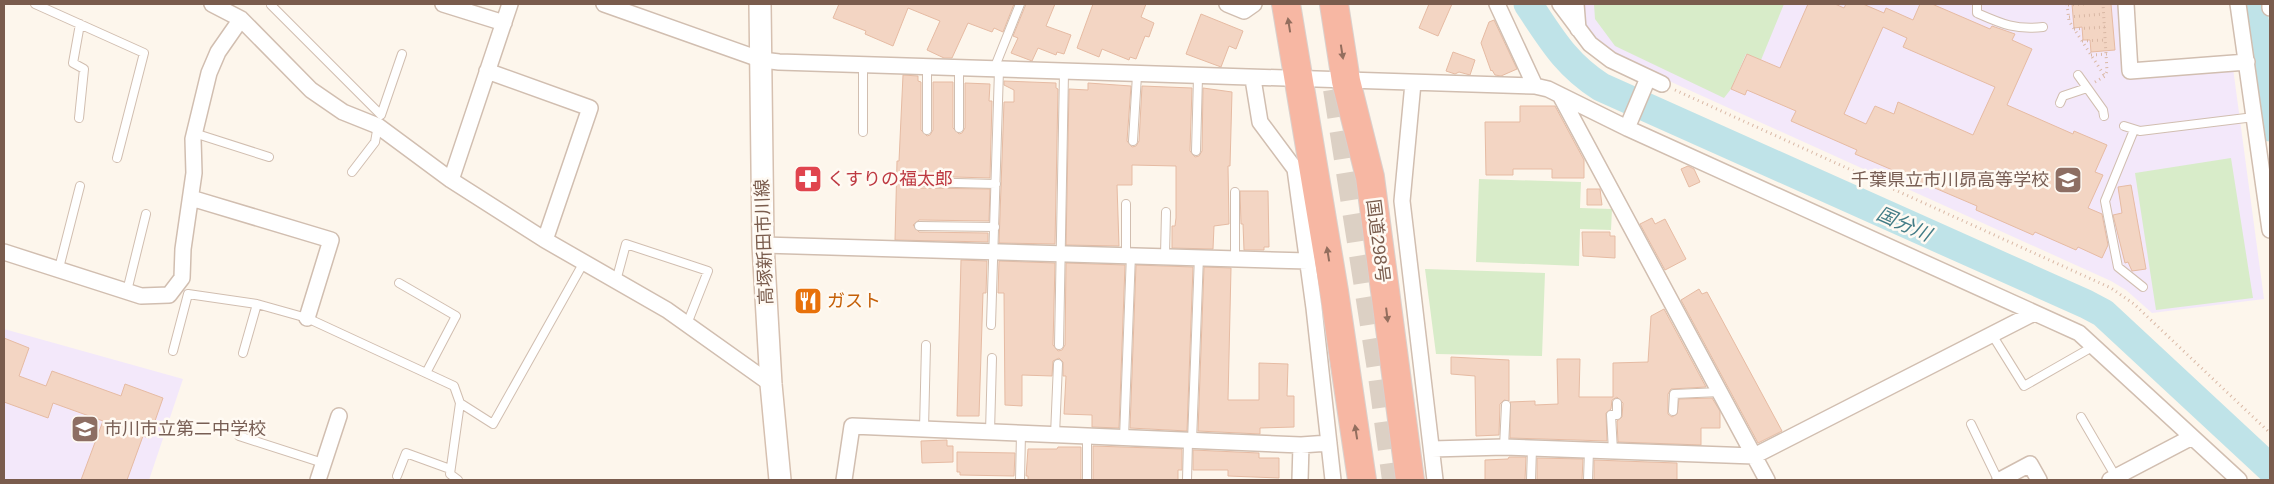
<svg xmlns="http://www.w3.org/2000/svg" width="2274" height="484" font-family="Arial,'Noto Sans JP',sans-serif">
<rect width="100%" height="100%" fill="#fdf6ec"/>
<!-- education -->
<path fill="#f3e8fa" d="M1582 4H2120L2125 79 2233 68 2264 299 2152 313 2126 290 2111 281 1614 56 1584 31Z
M4 329 183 379 149 480H4Z"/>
<!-- green -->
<path fill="#d8ecc9" d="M1594 4H1784L1761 60 1746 54 1731 89 1724 98 1615 46 1595 19Z
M2231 158 2253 298 2156 310 2135 173Z
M1479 179 1581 182 1580 208 1612 209 1611 230 1580 229 1579 266 1476 262Z
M1425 269 1545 273 1542 356 1436 354Z"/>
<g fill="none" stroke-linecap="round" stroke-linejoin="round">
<!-- river -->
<path stroke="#bfe3e8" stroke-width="29" d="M1528 4C1551 38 1565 64 1601 87L2086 304 2103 313 2270 468
M2252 4 2270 127"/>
</g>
<!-- building -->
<path fill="#f3d5c3" stroke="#e6bba3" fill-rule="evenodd" d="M839 4H1014L1003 32 994 28 992 32 968 23 952 58H944L927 50 940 21 908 8 893 46 865 34 866 31 833 18Z
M1026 4H1055L1046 26 1071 35 1064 54 1057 52 1056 55 1038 48 1032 61 1011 53 1018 38 1013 36Z
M1093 4H1146L1141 17 1154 23 1149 37 1145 36 1136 59 1130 57 1129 60 1102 49 1099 57 1077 48Z
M1429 4H1452L1438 36 1419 28Z
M1808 4H1835L1844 8 1846 4H1863L1884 13 1886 8 1913 20 1920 4H1932L1990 29 1992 26 2015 34 2012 40 2032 49 2007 105 2073 134 2074 131 2107 145 2095 172 2103 175 2088 208 2102 214 2108 245 2102 258 2078 247 2076 250 2035 232 2033 235 1976 210 1977 206 1855 154 1857 150 1791 121 1796 111 1747 90 1745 95 1731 89 1747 54 1780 68ZM1883 27 1907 38 1903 47 1995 87 1973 135 1898 102 1894 114 1875 106 1866 124 1844 114Z
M2072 4H2111L2115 50 2091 52 2090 40H2083L2082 27 2074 28Z
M1201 14 1243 31 1236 49 1229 46 1221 67 1186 54Z
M1494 20 1517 69 1501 76 1495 75 1492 70 1491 71 1481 43 1489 22Z
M1453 52 1475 60 1470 75 1459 72 1455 74 1446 71Z
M903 75 918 76V81L921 82V130L927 136 930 135 933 130V82H953V128L959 134 962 133 965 128V83L990 84 989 101H992L990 178 918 176 912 182 918 188 990 189 989 221 919 220 913 225 919 232 988 233V242L895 240 897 161H899Z
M1004 81 1056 83V88L1058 89 1055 244 999 243 1004 102H1014V90L1004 85Z
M1088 83 1131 86 1127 141 1132 147 1136 146 1139 141 1142 86 1192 88 1190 151 1195 157 1199 156 1202 151 1203 88 1232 92 1230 166H1228L1229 224 1214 226 1213 249 1172 248V226H1175L1176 218V166L1132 165V185H1117L1119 246 1066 245 1069 89 1088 90Z
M1520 106H1555L1584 160V178H1552V169H1513V175H1486L1485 122H1520Z
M1688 166 1694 169 1700 182 1689 187 1681 169Z
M2131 185 2146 269 2132 271 2128 262 2125 263 2113 215 2122 213 2118 187Z
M1587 189H1600L1602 205H1587Z
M1240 191H1268L1269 247H1264V250H1244L1243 224H1241Z
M1652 218 1655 224 1665 219 1686 259 1665 270 1640 224Z
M1582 232H1610V236H1615V258L1583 256Z
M961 260 987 261 986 293H983L979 416H957Z
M999 261 1055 263 1053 345 1058 351 1062 350 1065 345 1066 263 1125 265 1119 428 1092 427V415L1064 414 1066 376H1063V362L1059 358 1053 361 1052 376 1022 375V406L1005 405 1004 293H998Z
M1136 265 1193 267 1187 431 1130 428Z
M1204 267 1231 268 1228 400H1259V363L1288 364 1287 396H1294V427L1260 428V434L1198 431Z
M1699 289 1702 294 1707 292 1782 431 1758 443 1681 300Z
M1664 309 1706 387 1671 389 1668 394V414L1672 417 1677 414 1679 399 1712 398 1720 411V428H1701V445L1618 442 1617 421 1622 417 1623 403 1617 397 1612 400 1611 409 1606 413 1607 441 1510 438V402L1535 401V405L1558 404 1557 359H1580L1579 397H1613V363L1648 362 1651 316Z
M4 338 29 348 19 376 46 386 52 371 121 396 125 384 163 398 149 438 143 436 127 480H81L103 421 53 403 48 418 4 402Z
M1451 357 1509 360V401L1504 400 1500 404 1499 435 1476 436 1475 376 1451 374Z
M947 440V446H953V462L922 463 921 441Z
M1093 446 1182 449V470H1178V480H1093Z
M1058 447H1081V480H1028V476H1026L1028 449H1057Z
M1193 450 1259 453V458H1279V478L1228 476V470H1193Z
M957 452 1015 453 1014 476 960 475V472H957Z
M1509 457H1526L1525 480H1485V460L1508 459Z
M1537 458 1583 459 1582 480H1537Z
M1594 460 1677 463V480H1594Z"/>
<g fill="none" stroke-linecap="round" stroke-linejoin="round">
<!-- highway-tunnel -->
<path stroke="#dcd0c4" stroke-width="28" stroke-dasharray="28 14" stroke-linecap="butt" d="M1337 89 1382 376 1396 480"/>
<defs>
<path id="lane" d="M35 4 144 53 117 158
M1977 4V13C2002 24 2015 30 2043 27
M271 5 381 115 402 54
M994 69 1020 4
M2078 75 2103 110 2104 116
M2060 103 2063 96 2087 88
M79 118 84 69 73 63 80 24
M2124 126 2140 131 2254 117
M959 128V68
M927 130V67
M2134 130 2105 201 2118 267 2143 287
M863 132V65
M194 133 269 157
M1133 141 1137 75
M1196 151 1198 77
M352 172 375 142 378 125
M918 182 996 184
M919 226 995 227
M1126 254V204
M1165 255 1166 212
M1235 257V192
M59 268 80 186
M616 281 626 244 708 271 687 324
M399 283 456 316 426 373
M127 291 146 214
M991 325 999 70
M1991 333 2024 386 2094 346
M1059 345 1064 72
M173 351 188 294 257 304 307 318 454 386 460 403 450 474 458 480
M243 353 257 304
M460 403 493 424 584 262
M1673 411 1674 394 1720 392
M2081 417 2116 477
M1971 424 1998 480
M924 429 926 345
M990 432 992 358
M1055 435 1058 364
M239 436 323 463
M1087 436V480
M1124 438 1131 254
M1192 441 1199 256
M1504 447 1506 405
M1613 451 1611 415H1617V403
M397 476 406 453 450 469
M1020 480 1021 433
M1187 480 1188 441
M1531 480 1532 448
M1588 480 1589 450"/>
<path id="street" d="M212 4 241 19 311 90 343 112 378 126 451 180 545 240 667 310 771 384
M443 4 504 23
M604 4 762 60 779 62 1535 86 1548 89 1627 128 2079 333 2239 480
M1227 4 1244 11 1254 4
M1497 4 1535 86
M1560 4 1590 44 1611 60 1662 84
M1576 4 1578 29
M2126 4 2130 71 2247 62
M2238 4 2270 230
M2270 4V8
M487 71 590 108 545 240
M1253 79 1260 122 1295 169 1314 308 1333 480
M1413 83 1402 201 1435 480
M1560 95 1767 480
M1627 128 1648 78
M451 180 510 4
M191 198 331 240 307 318
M763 245 1308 261
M4 252 141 296 169 295 182 278 183 249 194 173 193 139 209 73 218 52 241 19
M1432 449 1504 447 1754 456 2034 313
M318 480 339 416
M844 480 852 426 1301 445 1329 443
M1300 480 1301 445
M2000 480 2030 464 2039 480
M2110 480 2192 437"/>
<path id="secondary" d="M760 4 763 245 771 384 780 480"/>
<path id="highway" d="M1286 4 1334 291 1362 480
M1334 4 1346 81 1370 177 1410 480"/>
</defs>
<!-- lane casing -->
<use href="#lane" stroke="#d1beb0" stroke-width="10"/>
<!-- street casing -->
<use href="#street" stroke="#d1beb0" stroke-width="18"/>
<!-- secondary casing -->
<use href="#secondary" stroke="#d6c0b0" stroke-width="24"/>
<!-- highway casing -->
<use href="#highway" stroke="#dad1cd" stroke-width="30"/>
<!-- path -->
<path stroke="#d9b8a5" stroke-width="3" stroke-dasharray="1 4" stroke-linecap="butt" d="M2067 4 2069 21 2104 75
M2068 5 2084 4
M2069 17 2104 14
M2074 29 2105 27
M2082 41 2106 40
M2091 55 2108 54
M2095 82 2105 76 2107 71 2103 4
M1675 90 2111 288 2134 304 2270 433"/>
<!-- lane -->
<use href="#lane" stroke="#fff" stroke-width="8"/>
<!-- street -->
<use href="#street" stroke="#fff" stroke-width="15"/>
<!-- secondary -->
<use href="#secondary" stroke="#fff" stroke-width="21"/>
<!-- highway -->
<use href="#highway" stroke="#f7b7a3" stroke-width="28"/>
</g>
<!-- one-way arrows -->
<defs><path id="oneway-solid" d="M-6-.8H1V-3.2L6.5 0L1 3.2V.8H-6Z" transform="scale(1.25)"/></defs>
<g fill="#936e5e">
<use href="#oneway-solid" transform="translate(1289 25) rotate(-99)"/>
<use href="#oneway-solid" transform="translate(1342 52) rotate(81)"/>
<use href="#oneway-solid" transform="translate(1328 254) rotate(-99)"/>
<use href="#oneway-solid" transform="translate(1387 315) rotate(83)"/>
<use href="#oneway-solid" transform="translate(1356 432) rotate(-99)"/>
</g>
<!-- icons -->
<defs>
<symbol id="pharmacy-square" viewBox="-11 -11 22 22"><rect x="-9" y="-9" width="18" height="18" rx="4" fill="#e0444e" stroke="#fffaf3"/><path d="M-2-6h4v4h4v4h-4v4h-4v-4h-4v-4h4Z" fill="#fff"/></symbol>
<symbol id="school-square" viewBox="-11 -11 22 22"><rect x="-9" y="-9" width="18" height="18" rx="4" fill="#8d6e63" stroke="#fffaf3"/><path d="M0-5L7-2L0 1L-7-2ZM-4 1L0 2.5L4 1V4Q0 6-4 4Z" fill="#fff"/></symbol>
<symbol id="restaurant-square" viewBox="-11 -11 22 22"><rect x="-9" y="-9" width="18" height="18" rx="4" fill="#e8710a" stroke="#fffaf3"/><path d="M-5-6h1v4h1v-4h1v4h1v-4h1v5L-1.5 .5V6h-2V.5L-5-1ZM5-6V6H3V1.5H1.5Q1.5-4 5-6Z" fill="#fff"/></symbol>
</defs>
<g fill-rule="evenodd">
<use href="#pharmacy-square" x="792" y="163" width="32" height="32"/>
<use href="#school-square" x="2052" y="164" width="32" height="32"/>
<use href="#restaurant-square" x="792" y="285" width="32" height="32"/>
<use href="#school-square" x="69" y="413" width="32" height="32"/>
</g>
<g text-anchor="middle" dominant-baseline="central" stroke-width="5" stroke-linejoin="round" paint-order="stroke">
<!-- health labels -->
<g font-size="18" fill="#be3a42" stroke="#fffaf3" text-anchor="start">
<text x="827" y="179">くすりの福太郎</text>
</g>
<!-- education labels -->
<g font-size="18" fill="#785e54" stroke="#fffaf3" text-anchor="end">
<text x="2049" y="180">千葉県立市川昴高等学校</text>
<text x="104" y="429" text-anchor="start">市川市立第二中学校</text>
</g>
<!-- street labels -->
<g font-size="18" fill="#7a5c4d" stroke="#fffaf3">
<text transform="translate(1378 241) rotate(83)">国道298号</text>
<text transform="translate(764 242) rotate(-92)">高塚新田市川線</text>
</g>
<!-- food labels -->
<g font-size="18" fill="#c56008" stroke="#fffaf3" text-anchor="start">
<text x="827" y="301">ガスト</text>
</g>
<!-- water labels -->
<g font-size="19" font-style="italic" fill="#437c86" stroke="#fffaf3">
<text transform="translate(1904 224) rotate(24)">国分川</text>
</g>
</g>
<!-- border -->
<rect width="2274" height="484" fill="none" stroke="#7a5c4d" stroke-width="10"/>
</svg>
